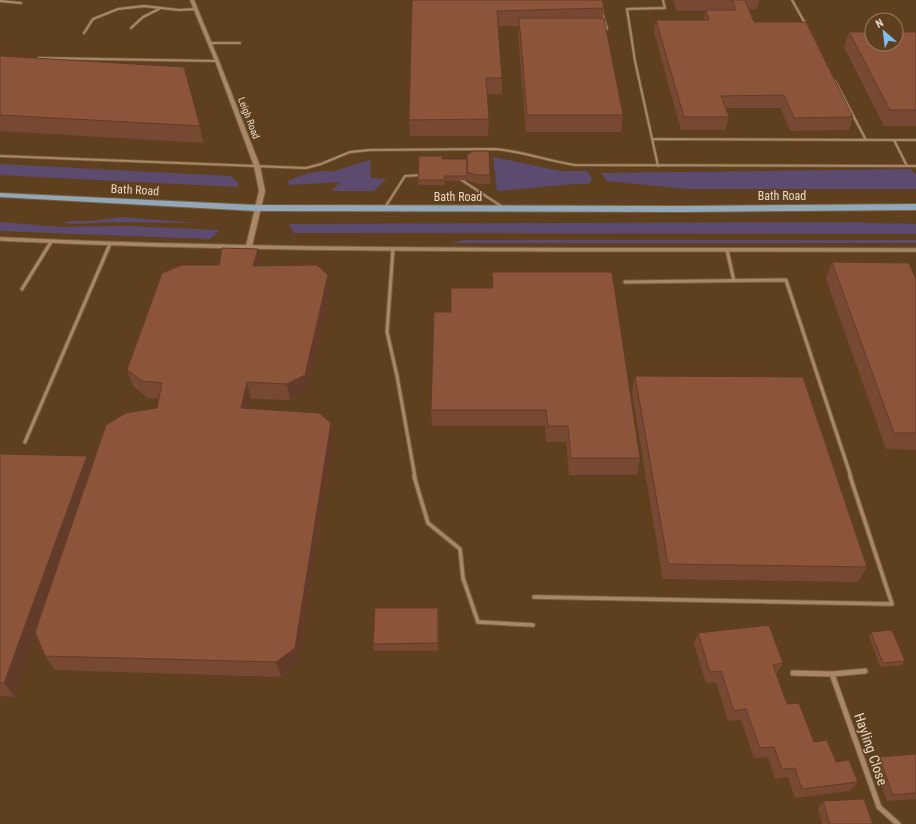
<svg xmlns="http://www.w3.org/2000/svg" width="916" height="824" font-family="'Roboto Condensed',sans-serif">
<rect width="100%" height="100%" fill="#5e401f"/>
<!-- green -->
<path fill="#5d4b6f" d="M493 157 561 171H587L592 179 589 184H574L497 191Z
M370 160 371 178 386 179 374 191H331L340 182 289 185 288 181C298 176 321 168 331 172Z
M0 164 230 176 238 182V187L0 175Z
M911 169 916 175V189H686L607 181 601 173Z
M120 217 200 223 111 222 79 224 62 223 70 221H92Z
M0 222 61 227 126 226 220 230 210 239 0 231Z
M860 222 868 223 916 224V234L294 233 289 224Z
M464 240H916V243H451Z"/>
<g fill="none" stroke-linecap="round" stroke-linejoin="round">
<defs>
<path id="service-far2" d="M792 0 806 25
M0 1 21 3
M602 13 607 29
M131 28 143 17 159 9
M84 33 93 19 118 9 144 6 179 10 196 9
M209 43H240
M39 58 217 61
M835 81 866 140
M653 139 894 140 907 166
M894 140H916
M0 156 306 168 321 164 350 152 370 150 495 149C522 151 548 161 575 165L916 166
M658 166 635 61 627 9 665 8 663 0
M460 179 504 208
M384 209 405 176 422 175"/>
<path id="service-far1" d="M384 209 385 208
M393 249 387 332 397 376 415 477
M727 250 734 281
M625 282 786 280 851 477
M22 289 51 242
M25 442 110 244"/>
<path id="service" d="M414 476 428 523 460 549 463 578 478 622 533 625
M534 597 892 604 850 476"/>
<path id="minor-far1" d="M0 239C305 253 611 249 916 250"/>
<path id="minor" d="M793 673 832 674 865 671
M832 674 879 807 898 824"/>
<path id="tertiary" d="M190 0H194L219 61 260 166 265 191 252 246 249 248 246 246 259 191 254 166 215 61Z"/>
<path id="primary" d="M0 193 258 205 683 206 916 204V210L683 212 258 211 0 197Z"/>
</defs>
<!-- service-far2 casing -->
<use href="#service-far2" stroke="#775f40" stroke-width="3.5"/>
<!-- service-far1 casing -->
<use href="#service-far1" stroke="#775f40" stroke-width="5"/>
<!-- service casing -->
<use href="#service" stroke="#775f40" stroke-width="5.5"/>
<!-- minor-far1 casing -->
<use href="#minor-far1" stroke="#775f40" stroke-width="5.5"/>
<!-- minor casing -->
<use href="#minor" stroke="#775f40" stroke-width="7"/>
<!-- tertiary casing -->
<use href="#tertiary" stroke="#775f40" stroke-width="2"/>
<!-- primary casing -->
<use href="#primary" stroke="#775f40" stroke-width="2"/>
<!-- service-far2 -->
<use href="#service-far2" stroke="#a98765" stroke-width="2"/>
<!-- service-far1 -->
<use href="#service-far1" stroke="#a98765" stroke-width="3"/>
<!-- service -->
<use href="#service" stroke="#a98765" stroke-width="3.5"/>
<!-- minor-far1 -->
<use href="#minor-far1" stroke="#a98765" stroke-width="3.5"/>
<!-- minor -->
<use href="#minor" stroke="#a98765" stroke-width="5"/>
<!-- tertiary -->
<use href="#tertiary" fill="#a98765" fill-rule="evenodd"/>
<!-- primary -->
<use href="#primary" fill="#92a7b8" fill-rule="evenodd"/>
</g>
<!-- wall -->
<path fill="#784932" d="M412 0 604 8 603 18 623 115 621 132H526L518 34 519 26H498L502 78V94H487L489 119 488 136H410L409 120Z
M673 0H759L757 9H749L754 22 853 117 849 130 790 131 781 108H726L729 117 725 130H681L654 32 656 20H704L706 11H676Z
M849 32H916V126H884L844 47Z
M0 56 200 126 203 143 0 131Z
M442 159 490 175V184H476L467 180 445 181V185H418V180Z
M832 262 916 279V450L886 449 826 279Z
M219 265 261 266 328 275 330 292 308 391 290 400 251 399 249 409 331 423 333 440 299 662 281 677 55 670 45 656 37 635 15 697 0 696V454L92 466 157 408 159 399 148 398 133 386 127 370Z
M492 272 640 458 637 475H569L566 442H546L545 426H432L431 410 451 312 492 288Z
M635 376 867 567 858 582 663 579 632 393Z
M438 608V651H374L373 644Z
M871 632 905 661 902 665 880 667 869 636Z
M698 633 783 663 776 674 787 704 814 742 858 782 850 791 795 798 788 777 775 779 768 757 754 758 741 720 728 721 716 682 706 683 694 644Z
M916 754V799L887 801 874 764 879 757Z
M823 801 873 824H822L818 808Z"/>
<!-- shaded-wall -->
<path fill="#623c29" d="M258 249 261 265 256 283 253 266Z
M328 275 330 292 308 391 290 400 287 384Z
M247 382 251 399 246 425 241 408Z
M331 423 333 440 299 662 281 677 276 662Z
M87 456 95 472 15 697 4 683Z"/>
<!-- building -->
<path fill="#8c553a" stroke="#623c29" d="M412 0H602L604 8 497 11 502 78H486L489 119 409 120Z
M732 0H745L754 22H806L853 117 794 118 784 95 721 96 729 117H684L656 20H709L706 10H736Z
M519 18H604L623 115H527Z
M849 32H872V44H896V32H916V110H890Z
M0 56 184 67 200 126 0 115Z
M473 151H489L490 175H476L467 172V155Z
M419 156H442V159H467V176H445V180H418Z
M222 248 258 249 253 266 317 265 328 275 305 375 287 384 247 382 241 408 319 413 331 423 295 648 276 662 45 656 35 632 106 425 126 413 157 408 162 383 142 381 127 370 162 273 182 265H219Z
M832 262 909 263 916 279V433H894Z
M492 272H612L640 458H571L568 426H548L546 410H431L434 312H451V288H493Z
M635 376 803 377 867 567 668 564Z
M0 454 87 456 4 683H0Z
M375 608H438V643L373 644Z
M769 625 783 663 773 665 787 704 799 703 814 742 827 740 836 762 849 760 858 782 802 789 795 768 782 769 774 747 760 748 746 709 734 711 721 671 710 672 698 633Z
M892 630 905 661 883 663 871 632Z
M916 754V793L893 795 879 757Z
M864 799 873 824H830L823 801Z"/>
<g text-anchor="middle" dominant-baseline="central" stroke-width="3" stroke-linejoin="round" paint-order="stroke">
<!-- far-street labels -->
<g font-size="10" fill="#e9d7c5" stroke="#5e401f">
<text transform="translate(249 118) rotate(69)">Leigh Road</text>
</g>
<!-- street labels -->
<g font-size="12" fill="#e9d7c5" stroke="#5e401f">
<text transform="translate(135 190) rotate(3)">Bath Road</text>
<text x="782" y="196">Bath Road</text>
<text x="458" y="197">Bath Road</text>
</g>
<!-- near-street labels -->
<g font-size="14" fill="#e9d7c5" stroke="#5e401f">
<text transform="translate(871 749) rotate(71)">Hayling Close</text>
</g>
</g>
<!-- north arrow -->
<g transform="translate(884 32) rotate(332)"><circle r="19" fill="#5e401f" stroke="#967c61"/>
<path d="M0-3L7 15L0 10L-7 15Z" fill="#7cbef9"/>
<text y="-6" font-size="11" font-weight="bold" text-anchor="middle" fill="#e9d7c5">N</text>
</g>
</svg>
